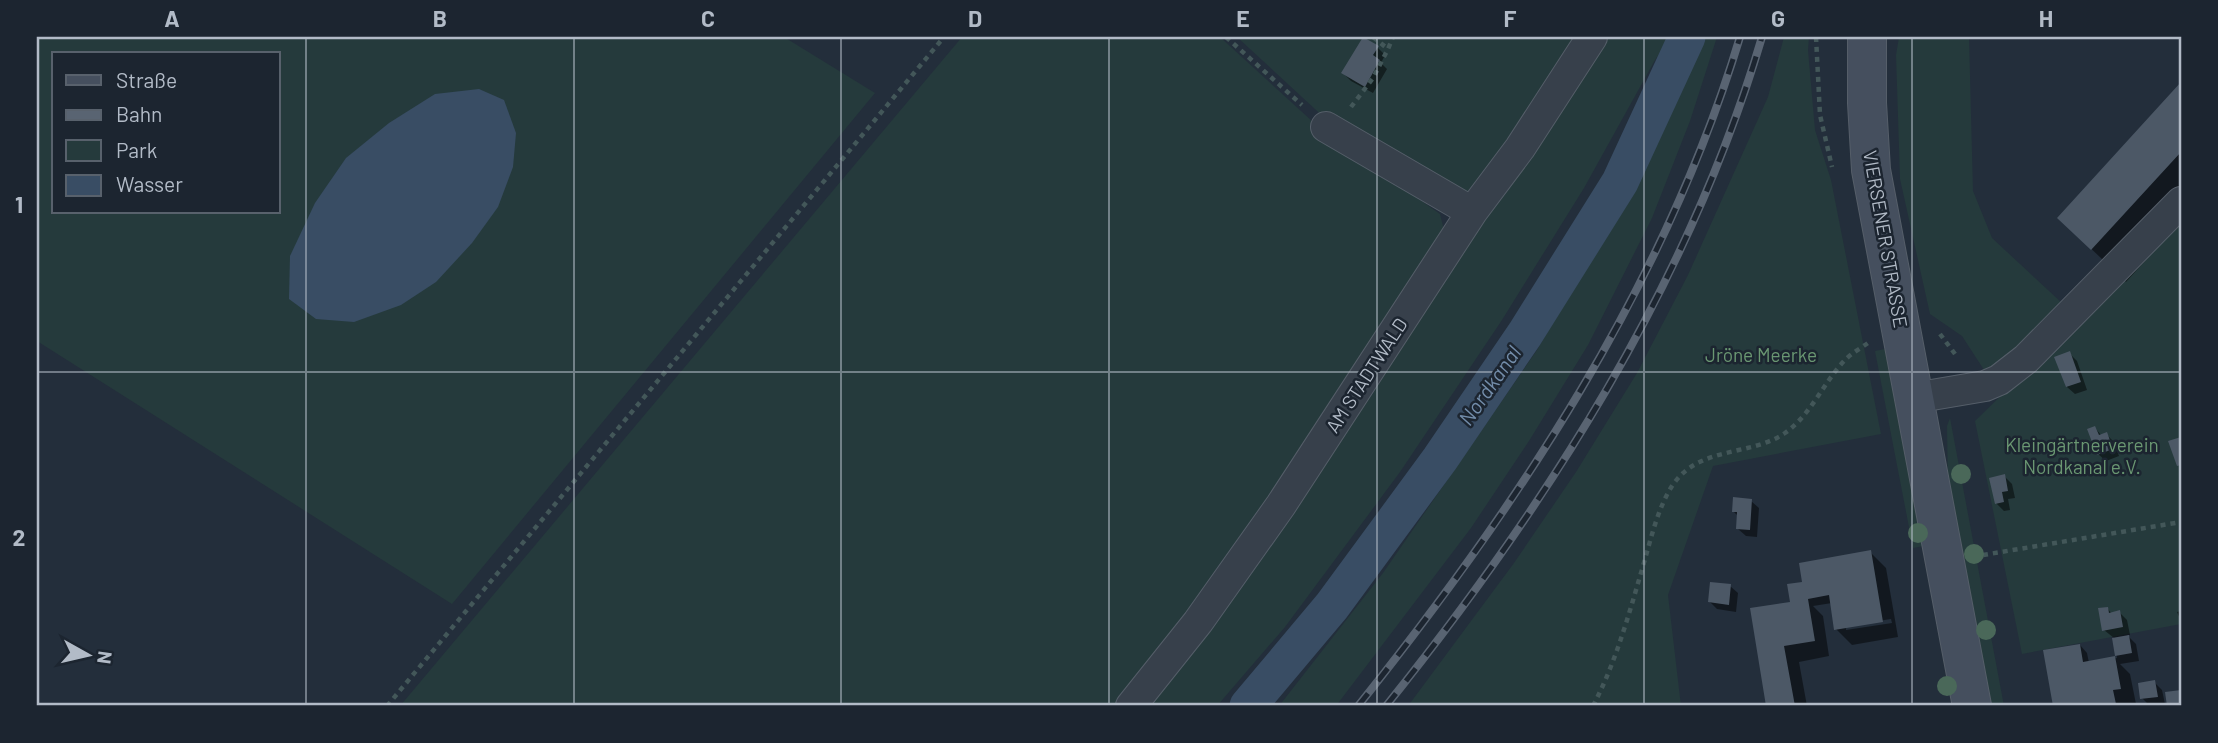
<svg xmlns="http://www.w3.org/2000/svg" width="2218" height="743" font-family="Barlow,sans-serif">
<rect width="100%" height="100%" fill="#232e3b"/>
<!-- green -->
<path fill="#253a3c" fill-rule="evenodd" d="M37 37H784L875 93 452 604 37 341ZM54 54H278V212H54Z
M962 37H1220L1324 132 1440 214 1446 238 1253 531 1118 706H400Z
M1237 37H1583L1469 195 1329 122Z
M1600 37H1671L1655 60 1584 188 1502 320 1400 472 1285 627 1217 706H1141Z
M1699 37H1717L1690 121 1652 218 1588 345 1529 441 1471 528 1336 706H1279L1383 573 1537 350 1659 138Z
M1784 37H1809L1808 50 1815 130 1831 180 1881 434 1713 466 1668 595 1681 706H1408L1514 563 1576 472 1637 373 1688 275 1768 97Z
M1899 37H1969L1973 191 1992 238 2062 303 2018 356 1986 373 1962 336 1930 314 1900 179 1896 55Z
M2181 220V624L2022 654 1975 421Z
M1885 349 1924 546 1913 548 1875 351Z
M1950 418 2004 706H1989L1948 488 1947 426Z"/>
<!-- water -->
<path fill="#394d64" d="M479 89 504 100 516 133 513 167 498 207 472 243 436 282 401 305 354 322 316 319 289 299 290 256 315 203 346 158 389 123 435 94Z"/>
<!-- shadow -->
<path fill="#0007" fill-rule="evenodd" d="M1377 47 1385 55 1381 63 1387 69 1373 93 1351 81 1343 73Z
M2181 84V221L2126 282 2059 218Z
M2069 353 2077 361 2087 390 2075 394 2067 387Z
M2095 428 2102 436 2106 434 2114 442 2119 456 2106 461 2098 454Z
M2004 476 2012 484 2015 498 2008 499 2010 510 2004 511 1996 503Z
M1751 501 1759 508 1757 537 1746 536 1738 529 1739 517 1734 512Z
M1870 552 1886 568 1898 637 1852 645 1836 629 1832 603 1813 606 1823 616 1829 656 1799 662 1807 706H1768L1752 610 1792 603 1804 583ZM1891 619 1892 623 1846 630V626Z
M1730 586 1738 593 1736 612 1717 609 1710 602Z
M2107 608 2112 614 2119 612 2127 620 2130 635H2127L2136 644 2139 661 2120 664 2130 674 2136 704 2055 706 2045 651 2080 645 2087 653 2089 663 2117 658 2114 638 2104 630Z
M2181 611V621L2177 612Z
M2154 682 2162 690 2165 704 2150 706 2142 698Z"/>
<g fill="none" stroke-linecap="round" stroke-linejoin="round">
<!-- canal -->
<path stroke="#394d64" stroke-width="37" d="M1248 706 1332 606 1440 459 1525 334 1620 182 1687 37"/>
</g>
<!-- building -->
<path fill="#4c5866" d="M1363 37 1379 46 1373 55 1380 60 1365 87 1341 73Z
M2181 82V152L2091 250 2057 218Z
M2070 351 2081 382 2066 387 2054 357Z
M2095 426 2099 435 2107 432 2113 449 2097 455 2087 429Z
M2181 437V465L2177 466 2168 441Z
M2005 474 2008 491 2002 492 2004 502 1995 504 1989 478Z
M1733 497 1752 499 1750 530 1736 529 1737 512H1732Z
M1871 550 1883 622 1834 630 1829 595 1808 599 1815 641 1784 646 1795 706H1766L1750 608 1790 602 1787 584 1802 582 1799 563Z
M1710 582 1731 584 1729 605 1708 602Z
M2108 607 2109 613 2120 610 2123 627 2102 631 2098 608Z
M2129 635 2132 653 2115 656 2112 638Z
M2080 644 2083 662 2115 656 2121 689 2113 690 2116 704 2120 703V706H2053L2043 650Z
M2155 680 2158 697 2140 699 2138 683Z
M2181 690V706H2167L2165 692Z"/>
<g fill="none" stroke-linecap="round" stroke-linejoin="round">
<defs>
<path id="minor" d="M1326 127 1472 212
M1914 398 1985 386 1999 380 2026 359 2181 202
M1131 706 1198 622 1281 505 1472 212 1520 148 1592 37"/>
<path id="secondary" d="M1867 37V103L1871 170 1972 706"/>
</defs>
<!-- minor casing -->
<use href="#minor" stroke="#555e69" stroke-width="32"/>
<!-- secondary casing -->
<use href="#secondary" stroke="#555e69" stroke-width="40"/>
<!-- path -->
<path stroke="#435759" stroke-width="4.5" stroke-dasharray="5 5" stroke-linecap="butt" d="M1226 37 1302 105
M1373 37 1388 49 1393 37
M1816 37 1820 115 1832 167
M1351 107 1373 78 1388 49
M1940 334 1958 358
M1983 555 2181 522
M387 706 944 37
M1593 706C1616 662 1629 614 1643 566 1651 539 1657 510 1672 486 1699 445 1750 457 1785 433 1812 414 1824 381 1846 359 1852 353 1861 348 1868 343"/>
<!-- minor -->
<use href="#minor" stroke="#37404b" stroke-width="30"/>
<!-- secondary -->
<use href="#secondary" stroke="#454f5e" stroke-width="38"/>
<defs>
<path id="rail" d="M1358 706C1519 505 1665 285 1740 37
M1386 706C1546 507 1689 284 1762 37"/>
</defs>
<!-- rail casing -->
<use href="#rail" stroke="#596472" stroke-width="8"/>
<!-- rail -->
<use href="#rail" stroke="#1c2530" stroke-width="5" stroke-dasharray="16" stroke-linecap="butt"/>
</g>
<!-- trees -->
<g fill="#4a6859">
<circle cx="1961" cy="474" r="10"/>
<circle cx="1918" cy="533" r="10"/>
<circle cx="1974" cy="554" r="10"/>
<circle cx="1986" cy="630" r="10"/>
<circle cx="1947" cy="686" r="10"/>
</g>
<!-- grid -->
<path fill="none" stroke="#b2bbc7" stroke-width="2" stroke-opacity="0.55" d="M306 37V706M574 37V706M841 37V706M1109 37V706M1377 37V706M1644 37V706M1912 37V706M37 372H2181"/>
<g text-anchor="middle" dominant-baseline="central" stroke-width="5" stroke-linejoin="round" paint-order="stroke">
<!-- street labels -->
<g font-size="19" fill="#b2bbc7" stroke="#1c2530">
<text transform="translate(1886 239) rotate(80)">VIERSENER STRASSE</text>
<text transform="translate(1366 375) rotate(-57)">AM STADTWALD</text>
</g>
<!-- park labels -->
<g font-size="19" fill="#6a9772" stroke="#1c2530">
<text x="1761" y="354">Jröne Meerke</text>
<text x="2082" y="444">Kleingärtnerverein<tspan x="2082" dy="22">Nordkanal e.V.</tspan></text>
</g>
<!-- water labels -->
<g font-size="21" font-style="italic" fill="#738daa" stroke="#1c2530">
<text transform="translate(1489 385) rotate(-55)">Nordkanal</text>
</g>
</g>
<!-- border -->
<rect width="2218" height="743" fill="none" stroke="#1c2530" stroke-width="77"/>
<!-- legend -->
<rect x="52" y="52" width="228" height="161" fill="#1c2530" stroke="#58616c" stroke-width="2"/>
<rect x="66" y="75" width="35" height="10" fill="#454f5e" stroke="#58616c" stroke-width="2"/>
<text x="116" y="88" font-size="21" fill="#b2bbc7">Straße</text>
<rect x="66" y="110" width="35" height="10" fill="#596472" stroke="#58616c" stroke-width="2"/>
<text x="116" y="122" font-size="21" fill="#b2bbc7">Bahn</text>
<rect x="66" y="140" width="35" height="21" fill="#253a3c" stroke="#58616c" stroke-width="2"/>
<text x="116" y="158" font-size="21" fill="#b2bbc7">Park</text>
<rect x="66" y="175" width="35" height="21" fill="#394d64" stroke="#58616c" stroke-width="2"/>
<text x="116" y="192" font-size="21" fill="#b2bbc7">Wasser</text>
<!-- north arrow -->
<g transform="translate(88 655) rotate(98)" stroke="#1c2530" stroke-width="5" paint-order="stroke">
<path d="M0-5L12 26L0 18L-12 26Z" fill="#b2bbc7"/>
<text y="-10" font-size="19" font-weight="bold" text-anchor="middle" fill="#b2bbc7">N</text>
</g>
<rect x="38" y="38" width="2142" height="666" fill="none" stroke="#b2bbc7" stroke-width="2.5"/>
<g font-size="23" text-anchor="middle" font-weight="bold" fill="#b2bbc7">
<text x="172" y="27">A</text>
<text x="440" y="27">B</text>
<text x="708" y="27">C</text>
<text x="975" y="27">D</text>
<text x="1243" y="27">E</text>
<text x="1510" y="27">F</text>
<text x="1778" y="27">G</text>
<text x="2046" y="27">H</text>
<text x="19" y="213">1</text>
<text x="19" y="546">2</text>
</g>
</svg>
